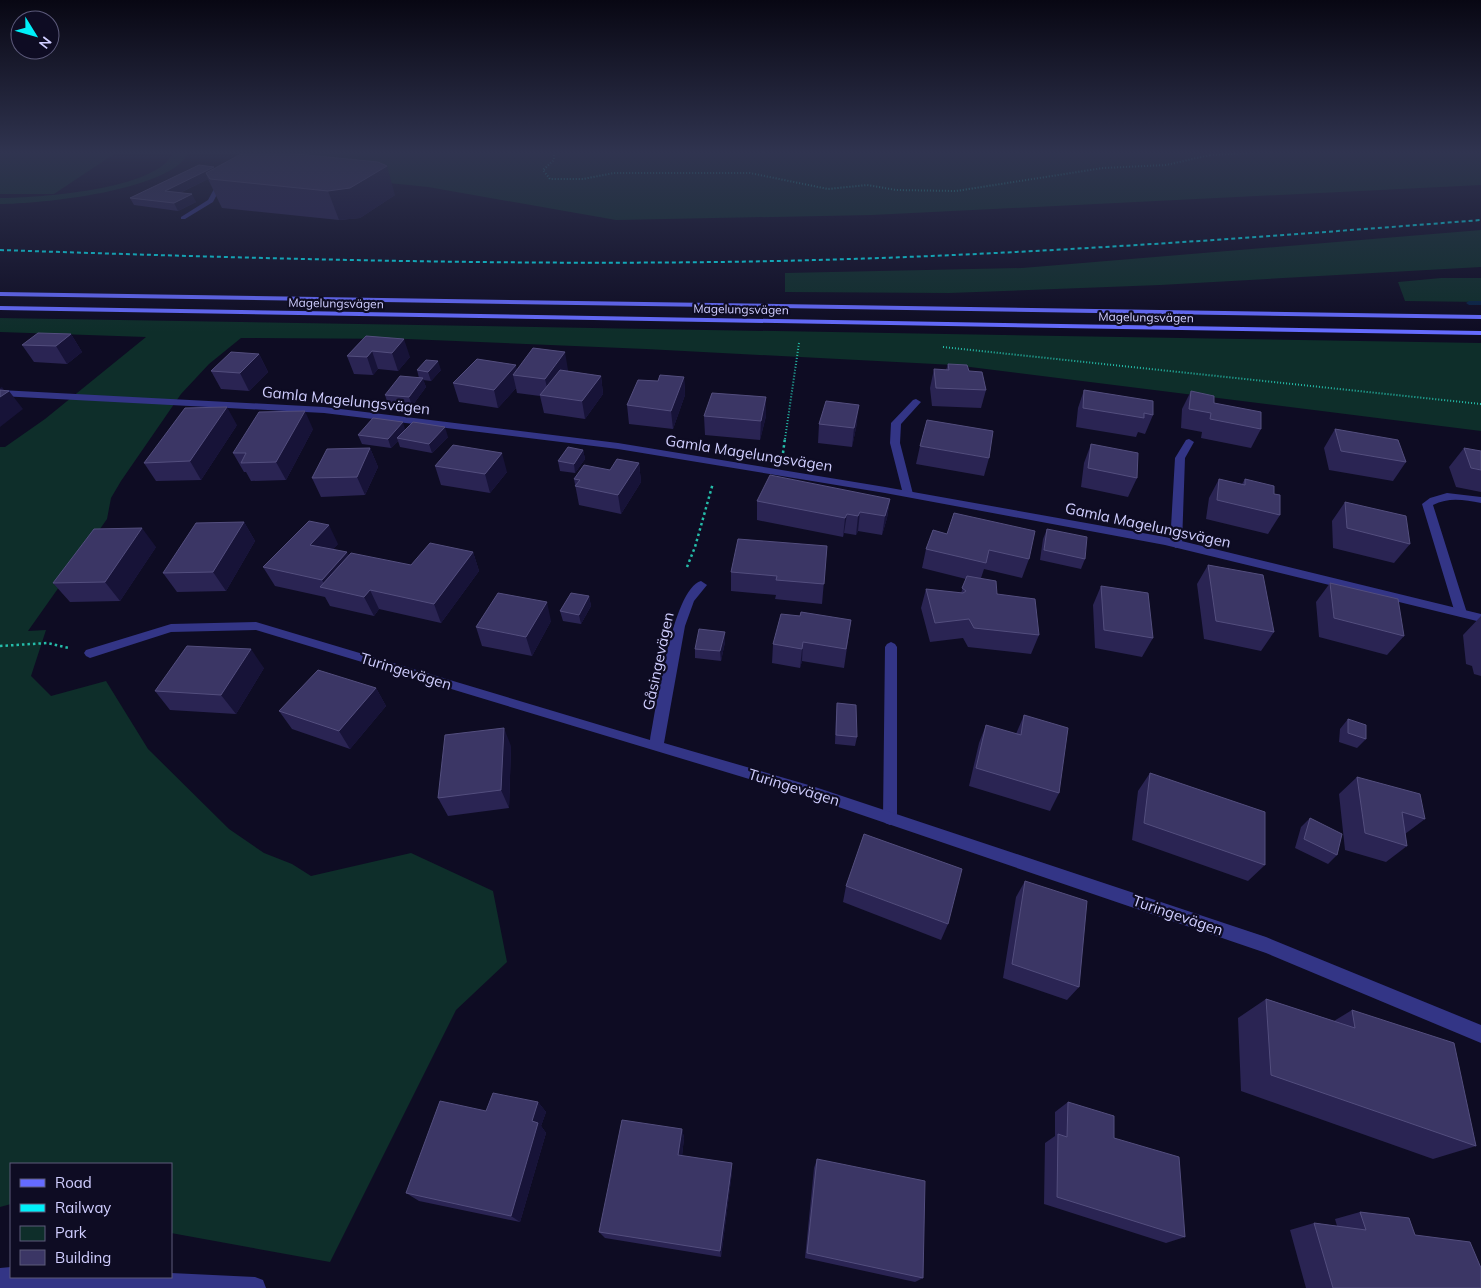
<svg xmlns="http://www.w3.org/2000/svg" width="1481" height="1288" font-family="Mulish,sans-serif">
<rect width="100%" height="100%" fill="#0e0c23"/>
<!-- green -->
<path fill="#0e2e2a" d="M0 152H117L54 194H0Z
M173 152H189C172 191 39 204 0 204V198C35 198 160 190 173 152Z
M287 152H1481V185L872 215 616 220 428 187 261 170V157Z
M1481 230V267L1160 285 949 293 785 292V273L1022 268Z
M1441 278H1481V302L1405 301 1398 282Z
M0 318 1481 343V431L954 365 646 349 407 339 241 338 209 364 181 394 121 481 111 498 107 519 28 631 46 630 31 676 51 696 106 681 148 749 229 829 264 853 292 864 311 876 411 853 493 891 507 962 456 1010 330 1262 171 1233V1164H11V1204L0 1207V447H5L45 419 146 337 0 332Z"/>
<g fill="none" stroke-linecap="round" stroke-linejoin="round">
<!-- stream -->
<path fill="#082346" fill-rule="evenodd" d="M1481 301V305H1469L1466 303 1469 301Z"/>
<!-- path-far1 -->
<path stroke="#25bca9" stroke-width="2" stroke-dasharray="1 2" stroke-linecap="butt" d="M554 152V160L543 170 550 179H583L614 173H750L828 189 867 185 896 190 956 191 1103 168 1166 165 1210 155 1212 152
M1210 155 1270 152
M943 347 1481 404
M785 439 799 343"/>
<!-- path -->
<path stroke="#25bca9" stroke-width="2.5" stroke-dasharray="2.5 3" stroke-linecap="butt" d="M783 453 785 438
M687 567 695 547 713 483
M0 646 47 643 69 648"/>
<!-- service -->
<path fill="#333586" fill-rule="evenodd" d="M220 178 225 179 213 202 185 219H181V217L208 200Z
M916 399 921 402 901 424 900 443 913 494 908 497 903 494 890 443 891 423 913 400Z
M1189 439 1194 442 1185 458 1182 544 1176 548 1170 544 1175 458 1186 440Z
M1447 493 1481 497V503C1464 500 1449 497 1433 505L1467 613 1461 617 1455 613 1422 504 1430 498Z
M891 642 895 644 897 647V818L895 823 890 825 885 823 883 818 885 647 887 644Z"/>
<!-- minor -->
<path fill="#333586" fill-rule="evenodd" d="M0 390 324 407 618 443 885 487 1165 537 1481 614V622L1165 545 885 493 618 449 324 413 0 396Z
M701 581 707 585 694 601 685 626 664 743 812 786 1266 937 1481 1025V1043L1266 953 812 798 256 630 171 632 90 658 86 656 84 653 86 650 171 624 256 622 650 740C656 710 672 589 701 581Z
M11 1267V1277H171V1273L255 1277 263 1280 266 1288H0V1268Z"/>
<!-- secondary -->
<path fill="#656bff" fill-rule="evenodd" d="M0 292 1481 315V319L0 296Z
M0 306 1481 331V335L0 310Z"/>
<!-- rail -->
<path stroke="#00f0f9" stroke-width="2" stroke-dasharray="4 3" stroke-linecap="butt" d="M0 250C238 258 477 265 715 262 971 259 1226 240 1481 220"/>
</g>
<!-- wall -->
<path fill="#2a2453" d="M215 168 395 195 360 218 339 220 222 208 219 202 208 179 180 193 196 202 178 211 134 205 130 198Z
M71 334 82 352 67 364 34 362 22 345Z
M366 336 410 357 398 371 378 369 373 375 354 374 347 356Z
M259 354 268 372 249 391 221 389 211 371Z
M948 364 969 371 986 390 981 408 932 406 930 388 934 369 946 370Z
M517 369 568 370V371L601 376 603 394 585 419 544 413 540 396 517 393 516 388 498 408 459 402 453 383Z
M417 370H441L431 381 423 380 426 387 412 406 388 404 385 395 419 378Z
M684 377 685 395 673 429 629 424 627 405 658 381Z
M1084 390 1153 415 1145 434 1138 432 1136 437 1076 427 1078 408Z
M1191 391 1261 429 1251 448 1201 438 1202 432 1181 428 1182 409Z
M766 397V416L760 440 705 435 704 416Z
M857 423 852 447 818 443 819 424Z
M237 425 201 480 156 481 144 463Z
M313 429 286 480 251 481 246 472H244L233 453Z
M405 429 448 437 432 453 400 447 398 441 391 448 362 444 358 435Z
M1335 429 1406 462 1393 481 1329 470 1324 448Z
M1091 444 1137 478 1128 497 1081 487 1084 463Z
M920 446 989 458 984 476 916 464Z
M370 448 378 467 365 495 321 497 312 478Z
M1464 448 1481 451V492L1456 487 1449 467Z
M583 450 585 459 575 473 560 471 558 461Z
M639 463 641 482 621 514 579 505 574 479Z
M435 466 507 472 490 493 441 485Z
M1219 479 1242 484 1245 479 1280 515 1268 534 1206 519 1209 498Z
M890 499 887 518 882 535 858 531 856 535 844 533 843 537 757 520V501Z
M1345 502 1410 544 1394 563 1333 548 1332 521Z
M244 522 255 541 226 591 177 592 163 573Z
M1047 529 1085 559 1081 569 1040 560 1043 539Z
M947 534 1029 559 1022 578 984 569 981 578 1039 635 1031 654 968 647 963 638 930 642 921 608 926 589 961 593 966 579 922 568 926 549Z
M338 544 333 549 349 555 411 565 473 552 479 571 441 623 379 609 374 616 330 606 325 597 275 586 263 567Z
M827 546 822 604 775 599 776 595 731 591V572Z
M156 547 120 601 70 602 53 583Z
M1208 565 1274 632 1261 651 1204 639 1197 584Z
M1330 583 1404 636 1387 655 1319 637 1316 602Z
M1101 586 1153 638 1142 657 1095 648 1093 605Z
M589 596 591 606 581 624 563 621 560 611Z
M800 616 851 620 844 668 802 661 800 668 772 663 773 644Z
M1481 616V676L1474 674 1472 666 1466 664 1463 635Z
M551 621 532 656 482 646 476 627Z
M725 632V642L721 661 695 658V649Z
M264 668 236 714 170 710 155 691Z
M376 688 386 706 350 749 292 729 279 711Z
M837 703 857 737 855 746 835 744 836 713Z
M1024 715 1059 793 1050 811 969 786 979 743 986 725 1016 734Z
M1348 719 1366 739 1357 748 1339 742 1340 729Z
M511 746 509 808 448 816 438 798Z
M1150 773 1265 865 1248 881 1132 840 1138 791Z
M1357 777 1425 819 1405 834 1407 846 1386 862 1345 850 1339 794Z
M1310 818 1337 855 1328 864 1295 848 1301 827Z
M1025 881 1079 987 1067 1000 1003 978 1016 897Z
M846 886 948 924 941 940 843 902Z
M1266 999 1334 1021 1352 1010 1476 1146 1433 1159 1241 1091 1238 1018Z
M538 1102 546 1112 541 1126 546 1133 520 1222 419 1201 406 1193 486 1111Z
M1068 1102 1114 1138 1185 1237 1166 1243 1044 1204 1045 1143 1055 1136V1112Z
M682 1129 684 1138 682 1156 732 1163V1172L721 1257 605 1238 599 1232Z
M817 1159 923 1278 915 1282 805 1258 814 1168Z
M1360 1212 1415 1235 1481 1288H1306L1290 1230 1314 1223 1337 1226 1335 1219Z"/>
<!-- shaded-wall -->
<path fill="#171338" d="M387 166 395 195 360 218 339 220 328 191Z
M214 167 217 174 206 173 208 179 169 198 165 191Z
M192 194 196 202 178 211 174 203Z
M71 334 82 352 67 364 56 346Z
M404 339 410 357 398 371 392 353Z
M372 351 378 369 373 375 367 357Z
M565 352 568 370 550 396H549L545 379Z
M259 354 268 372 249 391 240 373Z
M438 361 441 370 431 381 428 372Z
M516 365 518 376 513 375 516 388 498 408 494 390Z
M601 376 603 394 585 419 582 401Z
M684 377 685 395 673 429 671 411Z
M423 378 426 387 412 406 409 397Z
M2 387 6 393 9 391 23 409 0 427V388Z
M766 397V416L760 440 761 421Z
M859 405 857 423 852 447 854 428Z
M227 407 237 425 201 480 190 461Z
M305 411 313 429 286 480 276 462Z
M403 422 406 432 397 438 398 441 391 448 388 439Z
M445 427 448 437 432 453 429 444Z
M370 448 378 467 365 495 357 477Z
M583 450 585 459 575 473 574 464Z
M502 453 507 472 490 493 485 474Z
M639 463 641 482 621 514 618 495Z
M890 499 887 518 882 535 885 516Z
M860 512 858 531 856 535 858 516Z
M847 514 844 533 843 537 845 518Z
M244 522 255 541 226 591 213 572Z
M329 525 338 544 320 564 310 545Z
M142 528 156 547 120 601 105 582Z
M347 552 356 571 327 589 322 580Z
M473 552 479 571 441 623 434 604Z
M370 590 379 609 374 616 364 597Z
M589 596 591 606 581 624 579 615Z
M547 602 551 621 532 656 526 637Z
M725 632V642L721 661 720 651Z
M803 642 802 661 800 668 802 649Z
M251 649 264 668 236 714 221 695Z
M376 688 386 706 350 749 339 731Z
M504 728 511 746 509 808 501 790Z
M538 1102 546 1112 541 1126 546 1133 520 1222 511 1216 532 1121Z
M682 1129 684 1138 681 1164 678 1155Z
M732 1163V1172L721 1257 720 1251Z"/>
<!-- building -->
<path fill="#3b3665" stroke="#534e7e" d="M258 152H277L378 162 387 166 350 188 328 191 210 179 206 173 241 154Z
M199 165 214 167 165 191 192 194 174 203 130 198Z
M38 333 71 334 56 346 22 345Z
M366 336 404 339 392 353 372 351 367 357 347 356Z
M533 348 565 352 545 379 513 375Z
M231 352 259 354 240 373 211 371Z
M477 359 516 365 494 390 453 383Z
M426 360 438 361 428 372 417 370Z
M948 364 967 365 969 371 982 372 986 390 936 388 934 369 949 370Z
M560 370 601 376 582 401 540 395Z
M660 375 684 377 671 411 627 405 638 380 658 381Z
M400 376 423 378 409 397 385 395Z
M0 390 9 391 0 397Z
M1084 390 1153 401V415L1144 413V418L1083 408Z
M1191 391 1214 396V403L1261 412V429L1210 419 1211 413 1189 409Z
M712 393 766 397 761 421 704 416Z
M826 401 859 405 854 428 819 424Z
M227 407 190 461 144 463 185 408Z
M305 411 276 462 241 463 246 453H233L259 412Z
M373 418 403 422 388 439 358 435Z
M927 420 993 431 989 458 920 446Z
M413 422 445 427 429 444 397 438Z
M1335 429 1398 440 1406 462 1341 451Z
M1091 444 1138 453 1137 478 1088 468Z
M453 445 502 453 485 474 435 466Z
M568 447 583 450 574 464 558 461Z
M370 448 357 477 312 478 327 449Z
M1464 448 1481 451V470L1471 468Z
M617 459 639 463 618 495 575 486 580 480 574 479 584 465 610 470Z
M770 475 890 499 885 516 860 512 858 516 847 514 845 518 757 501Z
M1219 479 1245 485V479L1274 486V494L1280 495V515L1217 500Z
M1345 502 1406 516 1410 544 1347 528Z
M954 513 1035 531 1029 559 989 550 986 563 926 549 933 530 947 534Z
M309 521 329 525 310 545 347 552 322 580 263 567Z
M244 522 213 572 163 573 196 523Z
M142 528 105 582 53 583 94 529Z
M1047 529 1087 537 1085 559 1044 550Z
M738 539 827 546 824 584 776 580 777 576 731 572Z
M430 543 473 552 434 604 370 590 364 597 320 587 351 553 411 565Z
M1208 565 1263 575 1274 632 1216 621Z
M967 576 996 581 997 594 1035 599 1039 635 974 628 969 619 935 623 926 589 963 593 966 591 962 588Z
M1330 583 1398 599 1404 636 1334 618Z
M1101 586 1148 593 1153 638 1104 630Z
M498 593 547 602 526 637 476 627Z
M571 593 589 596 579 615 560 611Z
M801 612 851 620 846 649 803 642 802 649 773 644 781 614 800 616Z
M699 629 725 632 720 651 695 649Z
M187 646 251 649 221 695 155 691Z
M318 670 376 688 339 731 279 711Z
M837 703 856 705 857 737 836 735Z
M1024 715 1068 728 1059 793 976 768 986 725 1021 735Z
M1348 719 1366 725V739L1348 733Z
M504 728 501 790 438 798 445 735Z
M1150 773 1265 812V865L1144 823Z
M1357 777 1420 794 1425 819 1402 812 1407 846 1365 833Z
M1310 818 1342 834 1337 855 1304 839Z
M864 834 962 869 948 924 846 886Z
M1025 881 1087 901 1079 987 1012 964Z
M1266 999 1355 1028 1352 1010 1454 1043 1476 1146 1271 1075Z
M493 1093 538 1102 532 1121 538 1123 511 1216 406 1193 440 1101 486 1111Z
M1068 1102 1114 1116V1138L1179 1157 1185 1237 1057 1197 1058 1134 1067 1137Z
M622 1120 682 1129 678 1155 732 1163 720 1251 599 1232Z
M817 1159 925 1181 923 1278 807 1253Z
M1360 1212 1409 1218 1415 1235 1470 1242 1481 1268V1288H1333L1314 1223 1366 1230Z"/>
<!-- sky -->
<linearGradient id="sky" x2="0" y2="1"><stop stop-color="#080713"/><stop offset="0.46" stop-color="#303450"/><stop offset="1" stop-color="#303450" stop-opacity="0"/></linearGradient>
<rect width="1481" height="332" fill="url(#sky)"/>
<g text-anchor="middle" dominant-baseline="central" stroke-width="4.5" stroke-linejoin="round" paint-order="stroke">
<!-- far-street labels -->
<g font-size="12" fill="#d0ceff" stroke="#0e0c23">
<text transform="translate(336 303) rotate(1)">Magelungsvägen</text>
<text transform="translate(741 309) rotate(1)">Magelungsvägen</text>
<text transform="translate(1146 317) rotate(1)">Magelungsvägen</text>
</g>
<!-- street labels -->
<g font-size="15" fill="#d0ceff" stroke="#0e0c23">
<text transform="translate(346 400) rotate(6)">Gamla Magelungsvägen</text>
<text transform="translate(749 453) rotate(9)">Gamla Magelungsvägen</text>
<text transform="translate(1148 525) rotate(12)">Gamla Magelungsvägen</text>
<text transform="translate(658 661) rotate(-78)">Gåsingevägen</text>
<text transform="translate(406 671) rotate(17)">Turingevägen</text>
<text transform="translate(794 787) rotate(17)">Turingevägen</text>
<text transform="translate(1178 915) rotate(19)">Turingevägen</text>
</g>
</g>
<!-- legend -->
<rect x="10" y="1163" width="162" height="115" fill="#0e0c23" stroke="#5c5a7b"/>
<rect x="20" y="1179" width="25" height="8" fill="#656bff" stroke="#5c5a7b"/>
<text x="55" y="1188" font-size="15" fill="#d0ceff">Road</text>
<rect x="20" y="1204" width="25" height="8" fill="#00f0f9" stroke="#5c5a7b"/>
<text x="55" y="1213" font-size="15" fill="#d0ceff">Railway</text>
<rect x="20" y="1226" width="25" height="15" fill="#0e2e2a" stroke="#5c5a7b"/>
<text x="55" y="1238" font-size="15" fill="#d0ceff">Park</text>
<rect x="20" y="1250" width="25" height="15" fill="#3b3665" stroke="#5c5a7b"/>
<text x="55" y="1263" font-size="15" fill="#d0ceff">Building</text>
<!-- north arrow -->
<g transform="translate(35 35) rotate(127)"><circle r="24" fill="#0e0c23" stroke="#5c5a7b"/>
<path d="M0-4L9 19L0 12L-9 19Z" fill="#00f0f9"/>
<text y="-8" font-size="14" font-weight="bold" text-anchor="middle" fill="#d0ceff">N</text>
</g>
</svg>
